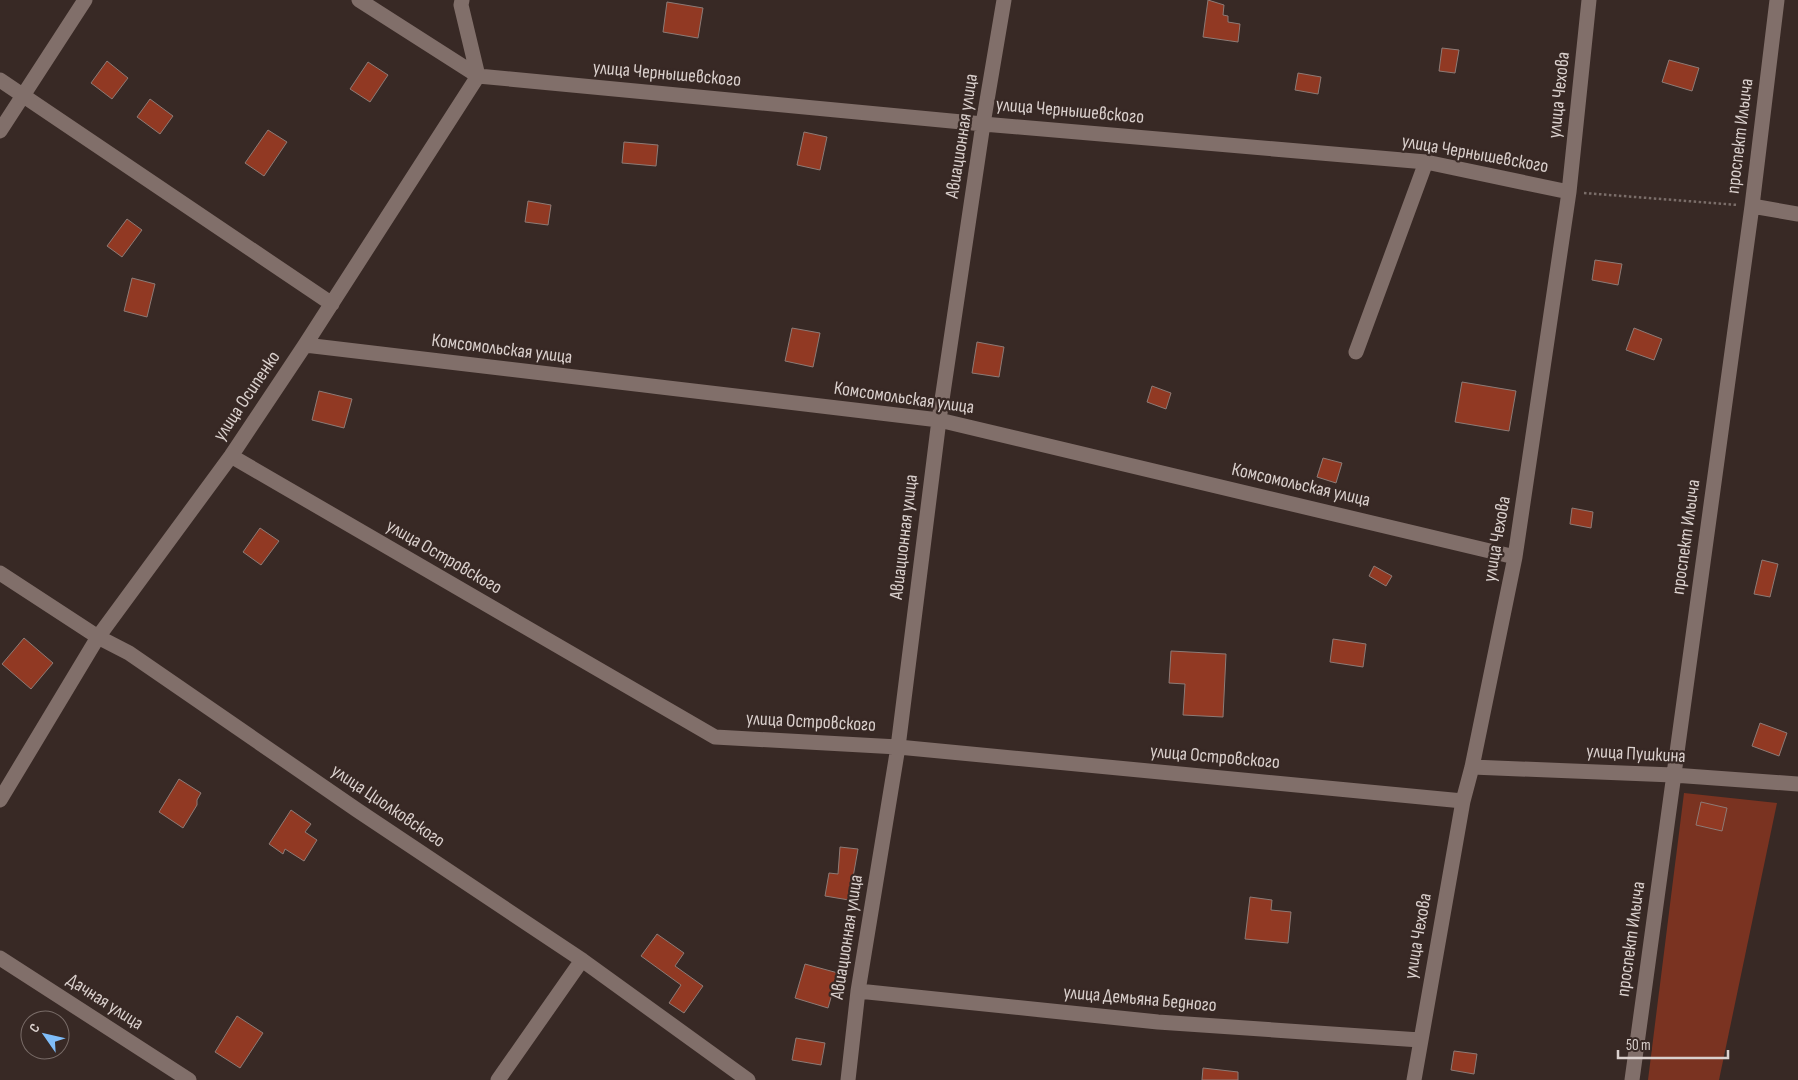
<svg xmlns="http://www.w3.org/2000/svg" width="1798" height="1080" font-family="'Sofia Sans Condensed',sans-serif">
<rect width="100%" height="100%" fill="#382925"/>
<!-- green -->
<path fill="#7a3321" d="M1684 793 1777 803 1719 1080H1648Z"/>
<!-- building -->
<path fill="#913923" stroke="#8d7b76" d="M1208 0 1224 5 1223 15 1228 16V22L1240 24 1238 42 1203 37Z
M667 2 703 8 698 38 663 32Z
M1442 48 1459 50 1455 73 1439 71Z
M1669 60 1699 68 1692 91 1662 82Z
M107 61 128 78 112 99 91 83Z
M368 62 388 75 370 102 350 89Z
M1298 73 1321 77 1318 94 1295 90Z
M150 99 173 116 160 134 137 117Z
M268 130 287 142 264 176 245 163Z
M804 132 827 137 820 170 797 165Z
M624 142 658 145 656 166 622 163Z
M528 201 551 205 548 225 525 222Z
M127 219 142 230 122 257 107 246Z
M1595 260 1622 264 1618 285 1592 280Z
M132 278 155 284 147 317 124 311Z
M792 328 820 333 813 367 785 361Z
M1634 328 1662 339 1654 360 1626 350Z
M977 342 1004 347 999 377 972 373Z
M1462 382 1516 391 1509 431 1455 422Z
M1152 386 1171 393 1166 409 1147 402Z
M319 391 352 399 344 428 312 420Z
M1323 458 1342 463 1336 483 1317 477Z
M1572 508 1593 512 1591 528 1570 524Z
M260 528 279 541 261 565 243 552Z
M1762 560 1778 564 1770 597 1754 594Z
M1374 566 1392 576 1386 586 1369 576Z
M24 638 53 663 31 689 2 664Z
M1333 639 1366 644 1363 667 1330 662Z
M1171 651 1226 654 1223 717 1183 715 1185 684 1169 683Z
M1760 723 1787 733 1779 756 1752 746Z
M179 779 201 793 197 800V805L183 828 159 812Z
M1701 802 1727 808 1722 831 1696 825Z
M291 810 311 824 305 832 317 840 304 861 285 849 283 854 269 844Z
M840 847 858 849 849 900 825 896 829 873 838 874Z
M1250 897 1272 900 1271 910 1291 912 1288 943 1245 939Z
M657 934 684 953 675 966 703 986 684 1013 669 1003 681 985 641 956Z
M805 964 838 973 828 1008 795 998Z
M237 1016 263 1033 240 1068 215 1052Z
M796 1038 825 1043 821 1065 792 1060Z
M1454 1051 1477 1054 1474 1074 1451 1070Z
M1203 1068 1238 1072V1080H1202Z"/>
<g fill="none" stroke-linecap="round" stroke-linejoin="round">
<!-- path -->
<path stroke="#7a6d69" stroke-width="2.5" stroke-dasharray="2.5 2.5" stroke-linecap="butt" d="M1584 193 1738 205"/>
<!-- minor -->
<path stroke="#816f6a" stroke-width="15" d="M359 0 478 76 983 124 1426 162 1569 192
M0 80 332 304
M0 131 85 0
M1752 206 1798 214
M305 345 939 420 1515 557
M1356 352 1426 162
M231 456 715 737 898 747 1463 801
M0 573 98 637 129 653 357 810 582 960 748 1080
M1472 767 1673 775 1798 784
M0 800 98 637 231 456 305 345 478 76 461 5 462 0
M0 958 189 1080
M858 991 1158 1022 1420 1040
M498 1080 582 960
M848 1080 858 991 898 747 939 420 983 124 1004 0
M1414 1080 1463 801 1472 767 1515 557 1569 192 1589 0
M1632 1080 1752 206 1777 0"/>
</g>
<g text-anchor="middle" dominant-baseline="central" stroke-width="4.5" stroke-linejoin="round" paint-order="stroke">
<!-- street labels -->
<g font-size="19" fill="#dad0cd" stroke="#382925">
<text transform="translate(667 74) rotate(5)">улица Чернышевского</text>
<text transform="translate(1559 95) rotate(-84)">улица Чехова</text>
<text transform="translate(1070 111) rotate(5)">улица Чернышевского</text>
<text transform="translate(962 136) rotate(-81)">Авиационная улица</text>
<text transform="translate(1740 136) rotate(-83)">проспект Ильича</text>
<text transform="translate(1475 154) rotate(10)">улица Чернышевского</text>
<text transform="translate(502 349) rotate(7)">Комсомольская улица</text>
<text transform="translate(247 396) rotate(-56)">улица Осипенко</text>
<text transform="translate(904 398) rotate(8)">Комсомольская улица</text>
<text transform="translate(1301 485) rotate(13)">Комсомольская улица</text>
<text transform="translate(904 537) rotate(-83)">Авиационная улица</text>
<text transform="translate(1686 537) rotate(-82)">проспект Ильича</text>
<text transform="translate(1497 539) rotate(-80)">улица Чехова</text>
<text transform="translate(444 557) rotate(30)">улица Островского</text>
<text transform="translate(811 722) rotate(3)">улица Островского</text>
<text transform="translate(1636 754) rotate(3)">улица Пушкина</text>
<text transform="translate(1215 757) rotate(5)">улица Островского</text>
<text transform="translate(388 806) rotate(34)">улица Циолковского</text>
<text transform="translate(1418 936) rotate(-80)">улица Чехова</text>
<text transform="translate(847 937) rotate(-81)">Авиационная улица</text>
<text transform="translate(1631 939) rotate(-82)">проспект Ильича</text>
<text transform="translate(1140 999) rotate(5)">улица Демьяна Бедного</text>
<text transform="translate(105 1002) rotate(33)">Дачная улица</text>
</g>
</g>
<!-- north arrow -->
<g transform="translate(45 1035) rotate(304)"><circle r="24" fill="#382925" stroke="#796c68"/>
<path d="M0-4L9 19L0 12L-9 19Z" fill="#7fbdf9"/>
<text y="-8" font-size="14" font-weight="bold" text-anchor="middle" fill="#dad0cd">С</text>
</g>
<!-- scale -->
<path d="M1618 1050v8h110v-8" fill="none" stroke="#dad0cd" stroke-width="2.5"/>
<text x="1626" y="1050" font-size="15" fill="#dad0cd" stroke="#382925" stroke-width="4" paint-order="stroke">50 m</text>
</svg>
